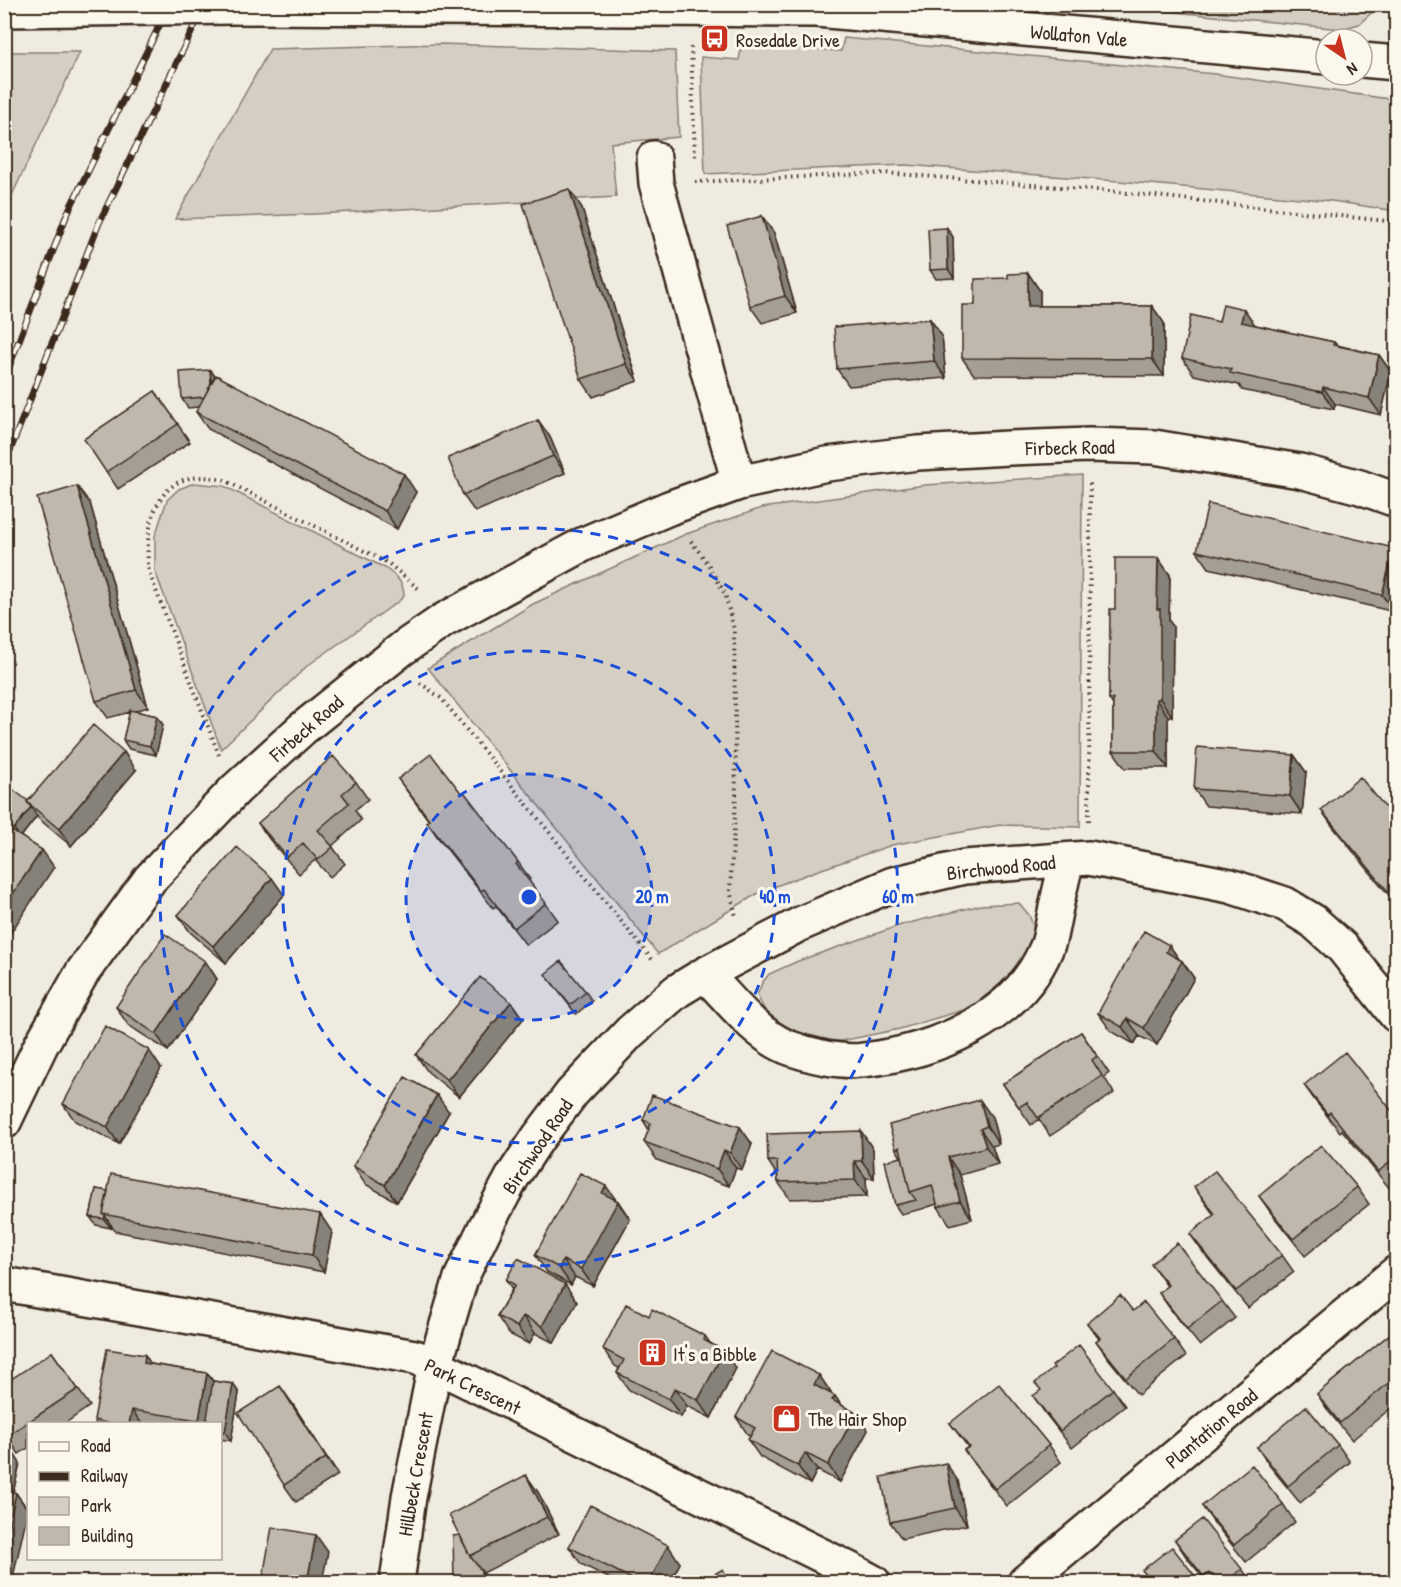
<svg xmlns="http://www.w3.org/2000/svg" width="1401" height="1587" font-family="'Patrick Hand',sans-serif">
<rect width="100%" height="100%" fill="#f0ebe0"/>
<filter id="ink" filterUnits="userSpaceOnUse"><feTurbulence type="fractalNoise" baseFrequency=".0167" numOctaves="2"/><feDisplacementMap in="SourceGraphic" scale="12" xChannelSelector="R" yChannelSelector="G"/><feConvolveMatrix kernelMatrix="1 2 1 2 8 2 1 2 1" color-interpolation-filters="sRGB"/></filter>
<g filter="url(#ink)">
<!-- green -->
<path fill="#d5cec3" stroke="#887c70" stroke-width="1.5" d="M1107 5H1380L1359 24 1341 29Z
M844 38 1215 74 1396 100V211L1332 201 1118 181 905 165 705 174 701 57 739 60 742 44 841 51Z
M440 44 675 51 679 137 611 143 616 197 316 214 175 219 270 49Z
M5 52H80L5 210 4 52Z
M1082 475 1080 827 1000 825 892 845 816 871 760 892 658 954 428 668 533 604 686 534 762 508 925 485Z
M194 483 224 486 385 568C396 576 404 582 404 596L399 601 307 666 221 749 155 571V536L167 500 179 489Z
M1019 903 1029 915 1034 928 1029 950 1005 980 970 1008 900 1029 841 1041 815 1040 790 1032 768 1017 757 995 762 983 769 974 798 961 901 925 981 905Z"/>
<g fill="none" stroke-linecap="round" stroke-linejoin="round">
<defs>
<path id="minor" d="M654 158 656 183 739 483
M705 974C730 999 754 1033 787 1047 808 1055 840 1063 863 1060 934 1052 1017 1019 1046 949 1050 941 1051 931 1053 922 1057 901 1062 881 1067 860
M4 1122 41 1045 82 973 150 879 236 789 302 729 403 648 444 620 584 544 669 508 739 483 827 464 918 453 1009 448 1089 445 1154 447 1300 471 1360 487 1396 500
M4 1284 415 1357 435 1365 849 1569 873 1582
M397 1582 409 1497 435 1365 461 1278 486 1226 513 1176 538 1138 572 1093 630 1032 677 991 705 974 800 924 893 884 964 867 1089 858 1230 886 1285 904 1313 921 1343 948 1396 1015
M1025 1582 1396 1273"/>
<path id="tertiary" d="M236 7 817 10 1326 57
M1362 60 1396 63"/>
</defs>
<!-- minor casing -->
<use href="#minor" stroke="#3b2a1e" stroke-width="38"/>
<!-- tertiary casing -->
<use href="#tertiary" stroke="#3b2a1e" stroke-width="38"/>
<!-- path -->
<path stroke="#3b2a1e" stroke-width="4" stroke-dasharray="1.5 4.5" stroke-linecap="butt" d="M691 47 695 157
M695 182 885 173 1109 191 1396 222
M691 541 708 564 725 594 734 630 736 798 730 890 736 917
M420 683 441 698 654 962
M219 755 149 572C144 539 151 485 191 478 203 476 212 478 224 480L388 563 420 590
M1089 821 1090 483"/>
<!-- minor -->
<use href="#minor" stroke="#fbf7ec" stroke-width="33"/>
<!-- tertiary -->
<use href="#tertiary" stroke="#fbf7ec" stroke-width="33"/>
<defs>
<path id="rail" d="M4 380 67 214 170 4
M4 466 99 223 205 4"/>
</defs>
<!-- rail casing -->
<use href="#rail" stroke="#3b2a1e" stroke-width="7"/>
<!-- rail -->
<use href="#rail" stroke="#fbf7ec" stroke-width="4.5" stroke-dasharray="14" stroke-linecap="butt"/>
<defs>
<path id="tertiary-bridge" d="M4 10 236 7"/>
</defs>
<!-- tertiary-bridge casing -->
<use href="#tertiary-bridge" stroke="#3b2a1e" stroke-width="38" stroke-linecap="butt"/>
<!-- tertiary-bridge -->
<use href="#tertiary-bridge" stroke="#fbf7ec" stroke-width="33"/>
</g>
<!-- wall -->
<path fill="#a59e95" stroke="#3b2a1e" stroke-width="1.5" d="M581 206 638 381 593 397 581 379Z
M762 216 774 233 797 313 762 323 750 306Z
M947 228 953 237 954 278 936 279 930 270Z
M1028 273 1040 291V306H1152L1164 323V376L974 375 962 358 975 305 1008 278Z
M930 319 942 336 946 378 849 386 837 369Z
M1219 322 1256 325 1334 342 1337 345 1379 355 1391 372 1381 415 1335 404 1334 409 1284 399 1242 390 1239 385 1194 375 1182 358Z
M210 370 215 376 416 492 397 529 208 429 196 412 199 407 188 408 182 399Z
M155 391 190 442 118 489 84 439Z
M538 420 550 437 565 473 475 512 463 495Z
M90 503 148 707 135 711 157 716 163 725 156 755 129 749 123 740 130 712 108 718 96 701Z
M1394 548 1396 551V604L1395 612 1209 568 1197 551Z
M1158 558 1170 575 1169 621 1173 626 1172 716H1168V768H1125L1113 751V705L1109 699 1115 609Z
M1294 755 1306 772 1302 814 1206 806 1194 789Z
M136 770 71 846 39 819 37 816 21 837 54 867 4 826V797L28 801Z
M398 779 462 794 518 862 530 879 529 881 558 920 526 945 496 906 493 908 439 839 427 822 429 821Z
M356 782 368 799 355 810 361 820 332 846 345 864 330 877 315 860 299 874 270 840 258 823Z
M1321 810 1396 820V904L1333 827Z
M284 895 226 963 190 932 178 915Z
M1169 945 1179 959 1182 961 1194 978 1157 1045 1139 1036 1134 1044 1111 1031 1098 1013Z
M205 961 217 979 168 1051 128 1025 116 1007Z
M545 974 586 992 592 1001 576 1014Z
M511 1002 523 1019 459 1097 428 1072 416 1055Z
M1081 1032 1109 1073 1104 1077 1114 1093 1050 1136 1039 1119 1031 1125 1003 1084Z
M161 1068 119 1144 75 1121 63 1104Z
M1304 1085 1396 1116V1184L1390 1189 1342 1130 1340 1132 1316 1102Z
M449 1112 397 1202 365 1184 353 1166Z
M992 1117 999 1144 992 1146 998 1164 960 1175 972 1219 950 1225 938 1207 937 1204 922 1209 901 1214 895 1205 901 1157 896 1149Z
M643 1120 740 1127 752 1144 742 1170 736 1168 729 1186 657 1160 644 1142 649 1130Z
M873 1149 874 1178H866L867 1197 790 1199 778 1182 777 1175 768 1161Z
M1194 1187 1282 1255 1294 1272 1248 1308 1202 1251 1190 1234 1214 1215Z
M1357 1187 1369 1204 1305 1256 1271 1213 1259 1196Z
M96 1189 332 1232 324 1272 115 1231 111 1225V1228L96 1225 90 1217Z
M615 1200 618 1201 630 1219 593 1286 575 1277 571 1285 547 1272 535 1255Z
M1151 1264 1222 1301 1235 1318 1200 1346 1171 1310 1159 1293 1167 1286Z
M506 1280 577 1302 554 1343 535 1333 529 1344 509 1334 497 1316 512 1289Z
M1133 1311 1174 1339 1186 1356 1138 1395 1108 1358 1096 1341 1099 1339 1087 1323Z
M649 1316 705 1336 710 1343 724 1351 736 1368 711 1418 687 1406 681 1417 629 1390 617 1373 619 1368 615 1366 603 1349Z
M1396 1329V1404L1352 1440 1329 1412 1317 1394Z
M52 1352 90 1406 64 1424H28V1448L19 1454 4 1432Z
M151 1364 207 1373 213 1381 233 1384 239 1393 231 1441 220 1439V1424H96L94 1420Z
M819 1375 831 1393 830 1394 841 1405 856 1413 868 1430 840 1482 817 1470 810 1484 760 1457 748 1440 750 1436 748 1435 736 1417Z
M1113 1389 1125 1406 1072 1448 1045 1413 1033 1396Z
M292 1403 338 1475 296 1502 284 1485Z
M950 1423 1049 1445 1061 1462 1007 1506 976 1467 964 1450 968 1447Z
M1338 1445 1350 1462 1300 1503 1269 1465 1257 1447Z
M4 1451 20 1463 13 1493H16L28 1510 4 1491Z
M958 1481 967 1525 902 1539 890 1522Z
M538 1492 559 1534 483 1573 487 1579V1581L490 1582H454L460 1535Z
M1283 1504 1295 1522 1246 1562 1214 1523 1202 1506Z
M1175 1540 1242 1569 1252 1582H1207L1187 1558Z
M569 1547 680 1563 670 1582H616L581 1564Z"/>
<!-- shaded-wall -->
<path fill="#868179" stroke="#3b2a1e" stroke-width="1.5" d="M569 189 581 206 638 381 626 364Z
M762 216 774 233 797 313 785 296Z
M947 228 953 237 954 278 948 269Z
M1028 273 1040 291V323L1028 306Z
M1152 306 1164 323V376L1152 359Z
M1244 309 1256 326 1241 322Z
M930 319 942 336 946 378 934 361Z
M1379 355 1391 372 1381 415 1369 398Z
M210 370 217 379 212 397Z
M1323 387 1335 404 1334 409 1322 392Z
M538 420 550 437 565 473 553 456Z
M404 474 416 492 397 529 385 511Z
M77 486 90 503 148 707 136 690Z
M1394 548 1396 551V604L1395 612 1382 595Z
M1158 558 1170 575 1169 621 1173 626 1172 716 1160 699 1157 609Z
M1156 699 1168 716V768L1156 751Z
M157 716 163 725 156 755 150 746Z
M124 752 136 770 71 846 59 829Z
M1294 755 1306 772 1302 814 1290 796Z
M31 807 37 816 20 838 14 829Z
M42 850 54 867 4 943V907Z
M272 878 284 895 226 963 213 946Z
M1169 945 1181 962 1182 961 1194 978 1157 1045 1144 1028 1166 952Z
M205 961 217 979 168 1051 156 1034Z
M511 1002 523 1019 459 1097 447 1080Z
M1127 1018 1139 1036 1134 1044 1122 1027Z
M149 1050 161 1068 119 1144 107 1127Z
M437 1095 449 1112 397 1202 385 1185Z
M980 1100 992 1117 999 1144 987 1126Z
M740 1127 752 1144 742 1170 730 1153Z
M980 1129 992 1146 998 1164 986 1147Z
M861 1131 873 1149 874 1178 862 1161Z
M724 1150 736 1168 729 1186 717 1169Z
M948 1157 960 1175 972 1219 960 1201Z
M854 1161 866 1178 867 1197 855 1180Z
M606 1186 630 1219 593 1286 581 1269 602 1193Z
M320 1214 332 1232 324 1272 312 1255Z
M105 1216 111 1225V1228L104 1219Z
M563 1260 575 1277 571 1285 559 1268Z
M565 1284 577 1302 554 1343 542 1326Z
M523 1316 535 1333 529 1344 517 1327Z
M724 1351 736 1368 711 1418 698 1400Z
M145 1355 157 1373 144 1363Z
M207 1373 219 1390 213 1424H201L199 1420Z
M819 1375 831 1393 826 1402 814 1385Z
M233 1384 239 1393 231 1441 225 1432Z
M280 1386 292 1403 338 1475 326 1458Z
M675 1388 687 1406 681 1417 669 1399Z
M835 1396 847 1413 832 1400Z
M132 1410 142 1424H129Z
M856 1413 868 1430 840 1482 828 1465Z
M805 1453 817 1470 810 1484 798 1466Z
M14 1454 20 1463 13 1493 7 1484Z
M946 1463 958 1481 967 1525 955 1508Z
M526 1475 538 1492 559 1534 547 1517Z
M16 1493 28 1510 12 1582H4V1544Z
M316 1535 328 1552 322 1582H307Z
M668 1545 680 1563 670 1582H649Z
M481 1570 487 1579V1582L481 1580Z"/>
<!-- building -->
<path fill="#c0b8ad" stroke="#3b2a1e" stroke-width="1.5" d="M569 189 626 364 581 379 523 204Z
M762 216 785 296 750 306 727 226Z
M947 228 948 269 930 270 928 229Z
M1028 273V306H1152V359L962 358V305H975V279L1008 278V274Z
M1223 304 1244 309 1241 322 1334 342 1333 345 1379 355 1369 398 1323 387 1322 392 1272 382 1230 373 1231 369 1182 358 1191 315 1219 322Z
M930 319 934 361 837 369 834 327Z
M210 370 211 383 204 397 182 399 180 372Z
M216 375 404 474 385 511 196 412Z
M155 391 178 424 106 472 84 439Z
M538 420 553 456 463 495 448 458Z
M77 486 136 690 96 701 37 498Z
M1208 504 1394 548 1382 595 1197 551Z
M1115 558H1158L1157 609H1160V699H1156V751H1113V699H1109L1110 609H1115Z
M130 710 157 716 150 746 123 740Z
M93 725 124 752 59 829 27 802Z
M1197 747 1294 755 1290 796 1194 789Z
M431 754 462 794 464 792 518 862 516 864 546 903 514 928 484 889 481 891 427 822 430 820 398 779Z
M333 756 356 782 342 794 349 803 318 830 333 847 318 860 303 843 287 857 258 823Z
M1360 777 1396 820V901L1321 810Z
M11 788 28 801 27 802 31 807 14 829 4 822V797Z
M9 829 42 850 4 907V836Z
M237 847 272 878 213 946 178 915Z
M1144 931 1169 945 1166 952 1182 961 1144 1028 1127 1018 1122 1027 1098 1013Z
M165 934 205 961 156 1034 116 1007Z
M561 961 586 992 570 1005 545 974Z
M480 977 511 1002 447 1080 416 1055Z
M105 1026 149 1050 107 1127 63 1104Z
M1081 1032 1097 1056 1092 1060 1102 1076 1038 1118 1027 1102 1019 1107 1003 1084Z
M1345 1052 1396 1116V1157L1378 1172 1330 1112 1328 1115 1304 1085Z
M405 1077 437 1095 385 1185 353 1166Z
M652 1095 740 1127 730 1153 724 1150 717 1169 644 1142 651 1123 643 1120Z
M980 1100 987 1126 980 1129 986 1147 948 1157 960 1201 938 1207 932 1185 910 1192 900 1147 896 1149 889 1125Z
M861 1131 862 1161H854L855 1180 778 1182 777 1161H768L767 1134Z
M1321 1145 1357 1187 1293 1239 1259 1196Z
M902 1157 910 1192 916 1200 895 1205 885 1161Z
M1215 1171 1282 1255 1236 1291 1190 1234 1215 1214 1194 1187Z
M580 1173 606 1186 602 1193 618 1201 581 1269 563 1260 559 1268 535 1255Z
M111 1174 320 1214 312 1255 103 1214Z
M96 1189 108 1191 103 1214 105 1216 104 1219 90 1217Z
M1177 1243 1222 1301 1187 1329 1159 1293 1168 1285 1151 1264Z
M518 1258 565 1284 542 1326 523 1316 517 1327 497 1316 515 1285 506 1280Z
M1120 1295 1133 1311 1144 1302 1174 1339 1126 1378 1096 1341 1100 1338 1087 1323Z
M626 1304 649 1316 652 1309 705 1336 704 1340 724 1351 698 1400 675 1388 669 1399 617 1373 624 1360 603 1349Z
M1396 1329V1377L1340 1423 1317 1394Z
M1079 1345 1113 1389 1060 1431 1033 1396 1041 1390 1035 1383 1054 1368 1052 1366Z
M107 1349 145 1355 144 1363 207 1373 199 1420 132 1410 129 1424H111L94 1420Z
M772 1351 819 1375 814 1385 835 1396 832 1400 856 1413 828 1465 805 1453 798 1466 748 1440 755 1428 736 1417Z
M52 1352 78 1389 7 1436 4 1432V1384Z
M213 1381 233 1384 225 1432 220 1431V1424H206Z
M999 1384 1049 1445 995 1489 964 1450 969 1447 950 1423Z
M280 1386 326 1458 284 1485 238 1413Z
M1306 1406 1338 1445 1288 1486 1257 1447Z
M4 1451 14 1454 7 1484 4 1483Z
M946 1463 955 1508 890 1522 881 1477Z
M1252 1465 1283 1504 1234 1545 1202 1506Z
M526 1475 547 1517 470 1556 449 1515Z
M4 1491 16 1493 4 1544Z
M590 1505 668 1545 649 1582H638L569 1547Z
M1202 1519 1242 1569 1225 1582H1217L1209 1573 1204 1577 1175 1540Z
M272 1527 316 1535 307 1582H262Z
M460 1535 470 1556 481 1570V1580L489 1581V1582H454L453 1536Z
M1172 1547 1200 1582H1152L1142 1570Z
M723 1569 730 1582H701Z
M1136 1574 1143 1582H1125Z"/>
</g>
<!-- distance rings -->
<circle cx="529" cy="897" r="123" fill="#1d4ed8" fill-opacity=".12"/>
<g fill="none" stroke="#1d4ed8" stroke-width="3" stroke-dasharray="10 8">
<circle cx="529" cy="897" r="123"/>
<circle cx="529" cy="897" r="246"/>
<circle cx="529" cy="897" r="369"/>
</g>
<!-- icons -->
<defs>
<symbol id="bus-square" viewBox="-11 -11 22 22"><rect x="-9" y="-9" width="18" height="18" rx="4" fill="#c8321e" stroke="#fbf7ec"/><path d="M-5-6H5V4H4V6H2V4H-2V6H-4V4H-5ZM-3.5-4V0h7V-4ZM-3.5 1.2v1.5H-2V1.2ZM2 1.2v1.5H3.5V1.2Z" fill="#fff"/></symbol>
<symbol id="building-square" viewBox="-11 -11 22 22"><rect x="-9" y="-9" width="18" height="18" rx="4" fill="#c8321e" stroke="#fbf7ec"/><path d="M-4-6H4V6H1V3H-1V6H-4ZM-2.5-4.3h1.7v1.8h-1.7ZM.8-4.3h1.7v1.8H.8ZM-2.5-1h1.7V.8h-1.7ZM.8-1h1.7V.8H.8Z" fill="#fff"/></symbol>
<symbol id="shop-square" viewBox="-11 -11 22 22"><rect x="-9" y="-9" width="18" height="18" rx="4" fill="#c8321e" stroke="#fbf7ec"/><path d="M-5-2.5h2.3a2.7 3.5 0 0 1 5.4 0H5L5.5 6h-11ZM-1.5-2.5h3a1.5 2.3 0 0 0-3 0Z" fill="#fff"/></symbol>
</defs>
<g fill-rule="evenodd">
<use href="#bus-square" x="698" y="22" width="33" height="33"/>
<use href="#building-square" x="636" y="1336" width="33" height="33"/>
<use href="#shop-square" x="770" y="1402" width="33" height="33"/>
</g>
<g text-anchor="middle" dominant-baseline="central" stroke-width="6" stroke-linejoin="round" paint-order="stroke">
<!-- street labels -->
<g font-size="20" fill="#3b2a1e" stroke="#fbf7ec">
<text transform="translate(1079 35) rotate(5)">Wollaton Vale</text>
<text transform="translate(1070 447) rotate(-1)">Firbeck Road</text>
<text transform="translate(306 728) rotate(-41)">Firbeck Road</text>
<text transform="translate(1001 867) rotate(-6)">Birchwood Road</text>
<text transform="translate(537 1146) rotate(-56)">Birchwood Road</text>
<text transform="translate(473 1386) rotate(26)">Park Crescent</text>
<text transform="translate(1211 1428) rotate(-40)">Plantation Road</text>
<text transform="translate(415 1474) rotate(-80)">Hillbeck Crescent</text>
</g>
<!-- poi labels -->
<g font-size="20" fill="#3b2a1e" stroke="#fbf7ec" text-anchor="start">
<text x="736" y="39">Rosedale Drive</text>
<text x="673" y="1353">It's a Bibble</text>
<text x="808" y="1418">The Hair Shop</text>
</g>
</g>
<circle cx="529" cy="897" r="9" fill="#1d4ed8" stroke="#fbf7ec" stroke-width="3"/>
<g font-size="18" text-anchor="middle" font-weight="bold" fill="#1d4ed8" stroke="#fbf7ec" stroke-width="6" stroke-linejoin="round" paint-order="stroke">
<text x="652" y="903">20 m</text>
<text x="775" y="903">40 m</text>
<text x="898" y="903">60 m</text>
</g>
<!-- margin -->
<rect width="1401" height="1587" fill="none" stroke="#fbf7ec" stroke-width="24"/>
<rect x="12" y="12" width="1377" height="1563" fill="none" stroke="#3b2a1e" stroke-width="2" filter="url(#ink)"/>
<!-- legend -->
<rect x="27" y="1422" width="195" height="138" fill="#fbf7ec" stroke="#aea59a" stroke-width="1.5"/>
<rect x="39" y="1442" width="30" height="9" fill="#fbf7ec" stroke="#aea59a" stroke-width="1.5"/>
<text x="81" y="1452" font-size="18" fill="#3b2a1e">Road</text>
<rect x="39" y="1472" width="30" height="9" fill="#3b2a1e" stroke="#aea59a" stroke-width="1.5"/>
<text x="81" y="1482" font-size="18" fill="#3b2a1e">Railway</text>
<rect x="39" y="1497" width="30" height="18" fill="#d5cec3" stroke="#aea59a" stroke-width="1.5"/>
<text x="81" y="1512" font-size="18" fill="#3b2a1e">Park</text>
<rect x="39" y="1527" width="30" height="18" fill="#c0b8ad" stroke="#aea59a" stroke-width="1.5"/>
<text x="81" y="1542" font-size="18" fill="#3b2a1e">Building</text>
<!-- north arrow -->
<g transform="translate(1344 57) rotate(145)"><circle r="28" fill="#fbf7ec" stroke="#aea59a" stroke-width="1.5"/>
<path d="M0-4.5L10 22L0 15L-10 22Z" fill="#c8321e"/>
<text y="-9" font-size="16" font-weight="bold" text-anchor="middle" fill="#3b2a1e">N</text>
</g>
</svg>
